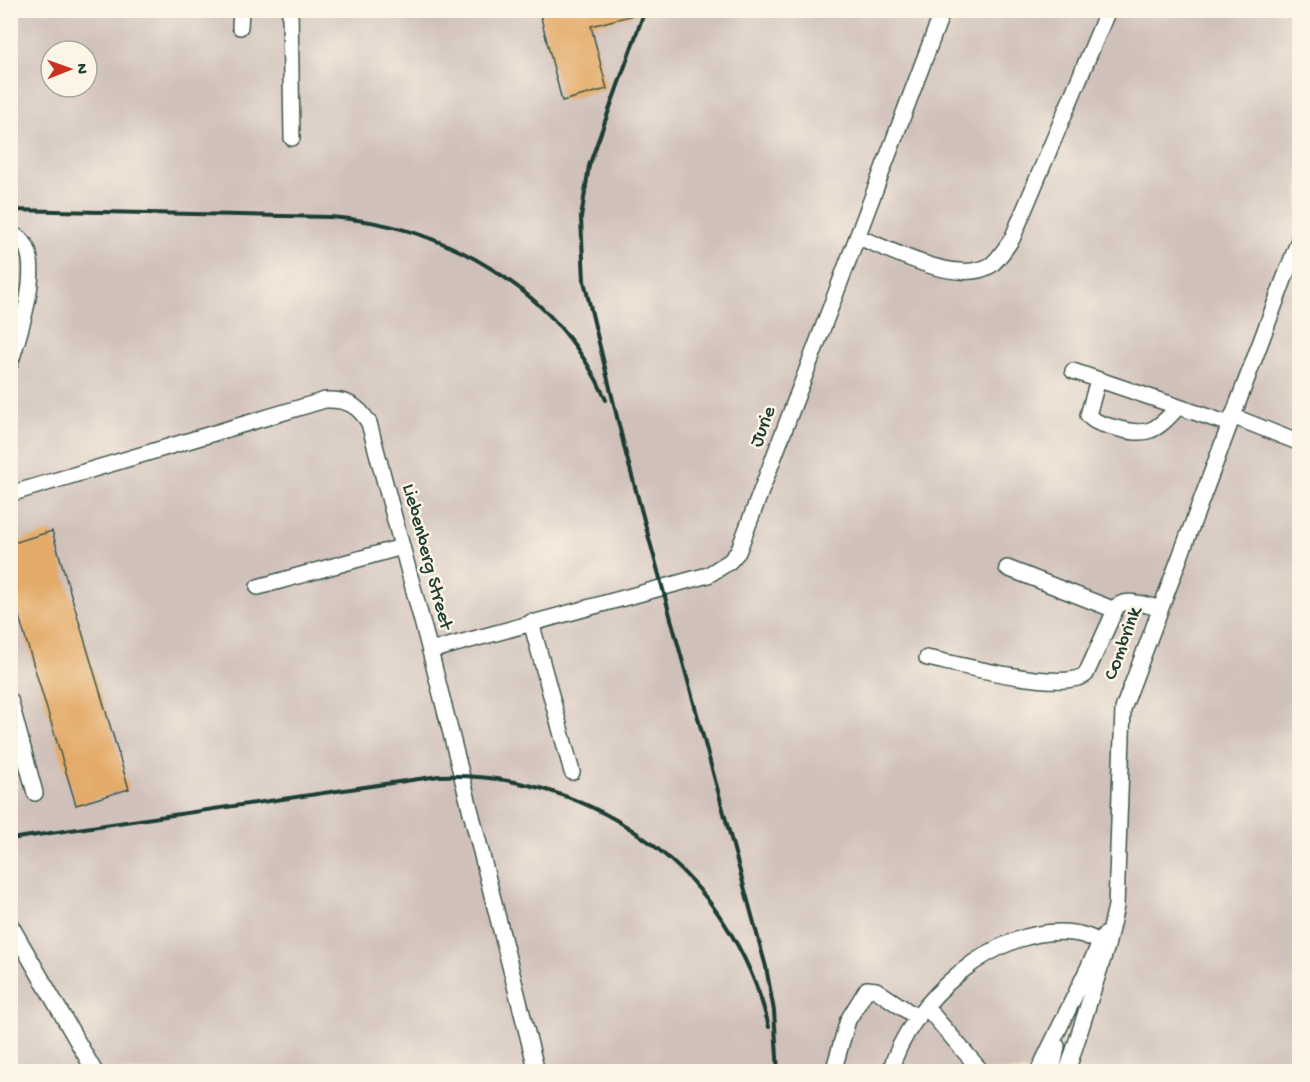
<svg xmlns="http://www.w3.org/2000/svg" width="1310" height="1082" font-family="'Gochi Hand',sans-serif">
<rect width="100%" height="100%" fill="#fcf5e5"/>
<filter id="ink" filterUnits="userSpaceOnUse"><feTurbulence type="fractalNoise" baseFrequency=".0167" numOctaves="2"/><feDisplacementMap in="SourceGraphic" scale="12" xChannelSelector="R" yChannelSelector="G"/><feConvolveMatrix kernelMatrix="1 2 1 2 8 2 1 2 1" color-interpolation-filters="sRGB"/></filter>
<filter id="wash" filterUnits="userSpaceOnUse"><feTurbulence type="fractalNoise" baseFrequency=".008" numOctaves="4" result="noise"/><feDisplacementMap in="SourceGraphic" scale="24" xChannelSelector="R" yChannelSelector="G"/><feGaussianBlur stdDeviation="1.35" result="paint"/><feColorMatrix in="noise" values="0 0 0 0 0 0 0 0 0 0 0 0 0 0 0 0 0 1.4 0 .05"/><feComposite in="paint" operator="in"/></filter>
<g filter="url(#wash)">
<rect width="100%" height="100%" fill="#ebe4c3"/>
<!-- industrial -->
<path fill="#cfc0ba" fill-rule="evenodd" d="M11 11H1299V1071H11ZM51 51H87V87H51Z"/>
<g id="blocks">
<!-- building -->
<path fill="#e3aa68" d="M539 10H636L637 14 591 26 607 89 562 101Z
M52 531 129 789 76 805 10 587V544Z"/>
</g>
</g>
<g filter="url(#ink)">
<use href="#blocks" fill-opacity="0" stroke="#3e5649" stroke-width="1.5"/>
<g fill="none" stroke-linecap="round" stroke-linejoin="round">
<defs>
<path id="minor" d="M290 10 292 138
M240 27 241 10
M10 233C17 236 25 242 27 248 39 277 19 335 10 364
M858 237C892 250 957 286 991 265 999 259 1006 247 1012 239L1108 10
M1073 371 1229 424
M1098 380 1088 415C1094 423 1103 424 1112 427 1146 437 1155 433 1178 407
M1232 416 1300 443
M10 494 325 400C346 399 358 405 369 423L430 651 537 1072
M1007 568 1115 610
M258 587 402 547
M531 622 572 772
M430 651 708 575 729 562 738 552 943 10
M927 658C957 664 1064 693 1086 674L1117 606C1129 598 1145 605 1159 608
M10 700 35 793
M10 924 95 1072
M926 1007 982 1072
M833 1072 848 1020 867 989 876 990 918 1018
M890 1072C909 1002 997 923 1073 933 1085 934 1096 940 1107 946
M1038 1072 1104 935
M1052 1072 1057 1046
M1067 1072 1107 946 1116 906 1123 709 1300 237"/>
</defs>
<!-- minor casing -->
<use href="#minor" stroke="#3e5649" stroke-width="18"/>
<!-- minor -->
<use href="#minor" stroke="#fff" stroke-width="15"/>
<!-- rail -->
<path stroke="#1f3d34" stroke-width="4" d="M645 10 589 166 581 218 584 281 626 454 766 967 774 1011 778 1072
M10 210 330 217C447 225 558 290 606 400
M10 839 439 776C597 771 732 874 769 1027"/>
</g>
</g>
<g text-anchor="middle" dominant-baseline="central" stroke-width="5" stroke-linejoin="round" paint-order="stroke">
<!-- street labels -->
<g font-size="20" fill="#1f3d34" stroke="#fcf5e5">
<text transform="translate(764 427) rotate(-69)">Jurie</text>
<text transform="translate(426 557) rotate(75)">Liebenberg Street</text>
<text transform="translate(1124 644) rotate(-70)">Combrink</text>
</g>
</g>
<!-- margin -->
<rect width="1310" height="1082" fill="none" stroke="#fcf5e5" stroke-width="36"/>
<!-- north arrow -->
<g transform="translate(69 69) rotate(89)"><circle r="28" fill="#fcf5e5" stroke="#a4ab9e" stroke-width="1.5"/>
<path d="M0-4.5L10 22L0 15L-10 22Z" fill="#c8321e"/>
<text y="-9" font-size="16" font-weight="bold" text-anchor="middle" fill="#1f3d34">N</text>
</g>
</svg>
